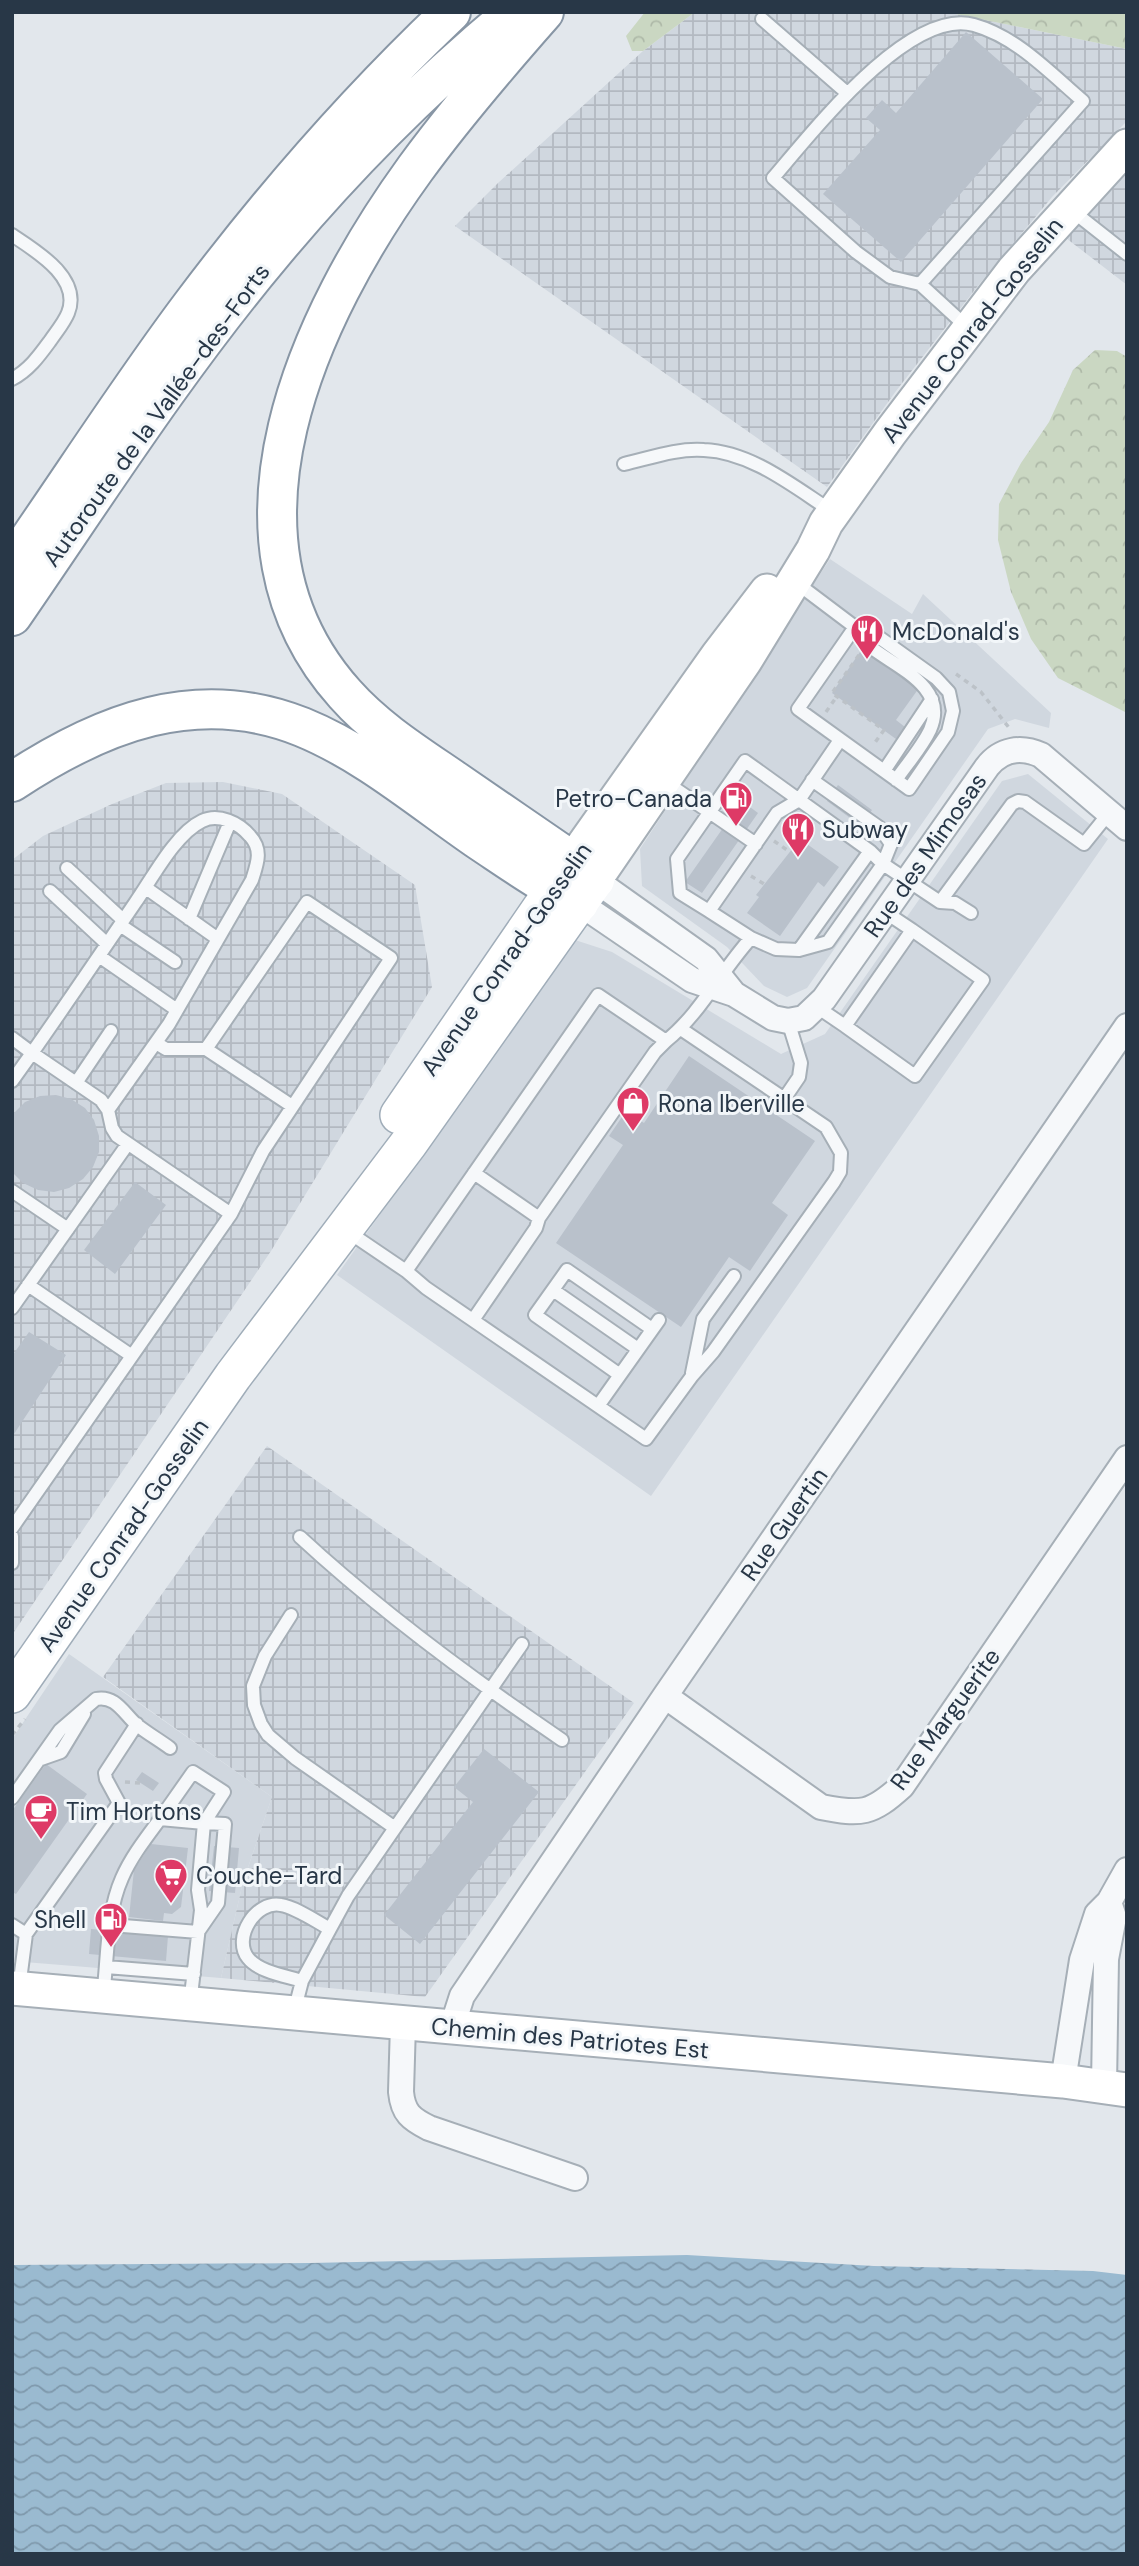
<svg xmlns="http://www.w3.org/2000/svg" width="1139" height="2566" font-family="'DM Sans',sans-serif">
<defs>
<pattern id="industrial-grid" width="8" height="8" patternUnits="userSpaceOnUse" patternTransform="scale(1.75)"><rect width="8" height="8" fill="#d0d7df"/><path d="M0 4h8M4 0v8" fill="none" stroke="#b3b9c1"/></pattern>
<pattern id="forest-crowns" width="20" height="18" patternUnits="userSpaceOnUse" patternTransform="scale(1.75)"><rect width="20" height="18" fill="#cad7c2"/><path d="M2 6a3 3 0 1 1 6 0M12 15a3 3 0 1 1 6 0" fill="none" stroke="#aeb9a8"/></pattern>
<pattern id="water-waves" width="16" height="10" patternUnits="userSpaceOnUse" patternTransform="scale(1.75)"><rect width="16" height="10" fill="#9abad0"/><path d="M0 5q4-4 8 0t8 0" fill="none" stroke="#7e98ab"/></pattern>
</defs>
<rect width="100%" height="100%" fill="#e2e7ec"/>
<!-- built -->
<path fill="#d0d7df" d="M830 559 912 614 923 594 1051 713 1049 728 1015 719 988 729 807 988 787 997 764 986 727 947 642 886 640 849Z
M1028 774 1108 839 651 1496 337 1275 575 940 612 952 781 1054 825 1034 1002 781Z
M69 1654 272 1797 243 1882 221 1978 12 1961V1739Z"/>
<!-- industrial -->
<path fill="url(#industrial-grid)" d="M695 12H946L1127 49V121L1052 197 977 287 896 391 827 487 455 226 498 183 643 51Z
M1127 165V285L1062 235Z
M223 782 282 794 415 885 432 987 271 1251 12 1635V860L43 836 112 804 166 783Z
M267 1446 634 1703 425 1997 221 1978 243 1882 272 1797 103 1677Z"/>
<!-- forest -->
<path fill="url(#forest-crowns)" d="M645 12H695L643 51H632L626 36Z
M946 12H1127V49Z
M1095 350 1117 351 1127 357V713L1058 678 1031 639 1011 592 998 540 999 504 1021 463 1049 422 1073 370Z"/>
<!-- water -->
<path fill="url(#water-waves)" d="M687 2255 874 2266 1093 2271 1127 2275V2554H12V2265L310 2263Z"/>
<!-- building -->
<path fill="#b9c1cb" d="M966 32 1043 99 901 262 823 194 880 130 866 118 882 100 896 113Z
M862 649 919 688 896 720 905 727 896 739 832 693Z
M838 785 872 810 861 826 827 801Z
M742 801 758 813 702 893 685 882Z
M800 839 839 867 824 887 818 882 780 936 747 913 759 897 756 895Z
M689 1056 815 1141 772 1203 788 1215 750 1271 729 1257 681 1327 556 1243 623 1145 609 1136 626 1111 644 1123Z
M56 1095 71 1099 85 1108 94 1120 99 1136V1152L93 1167 83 1179 69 1188 54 1192 38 1190 23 1183 12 1172V1115L25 1102 40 1096Z
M135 1182 166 1205 115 1274 84 1250Z
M29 1332 66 1355 12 1437V1356Z
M484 1749 539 1792 420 1944 384 1915 473 1802 454 1787Z
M46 1764 87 1794 16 1894 12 1892V1811Z
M142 1772 159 1783 153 1791 136 1780Z
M151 1844 188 1848 181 1907 172 1914 164 1913 163 1921 129 1917 134 1870Z
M214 1846 239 1848 235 1893 209 1891Z
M91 1929 168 1936 166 1961 89 1954Z"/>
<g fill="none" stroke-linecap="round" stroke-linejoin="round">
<defs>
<path id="lane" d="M762 19 847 93
M1070 209 1127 254
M12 235C36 251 82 278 68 313 64 323 56 332 50 341 39 356 29 370 12 379
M920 284 890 277 856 252 773 178C811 134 909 7 974 25 1017 37 1050 73 1083 101L920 284 968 328
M624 464C650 458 677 448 704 450 752 452 794 487 833 512
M794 581 855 627 873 633 936 678 949 692 953 711 948 732 909 789 798 709 855 627
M855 627C859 633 862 640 868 645 893 666 950 686 930 730 922 747 907 764 896 780
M884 771 932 699
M664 781 756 844
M870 851 883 864 940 902 1012 804 1018 801 1025 802 1084 844 1109 813
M67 868 123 920
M146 888 218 939
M50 891 107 944
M940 902 955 903 971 913
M709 911 680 893 677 859 745 761 870 851 799 950 776 949 751 938 709 911 777 813 799 800 840 740
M189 919 230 822
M120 925 175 962
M799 950 828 942 883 864 891 844 880 828 812 780
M99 956 177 1010
M817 1007 845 1026 912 930 885 912
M845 1026 915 1076 983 980 912 930
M12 1038 32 1053C67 1003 101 953 135 903 152 879 175 834 202 821 219 813 239 823 250 836 263 850 257 864 252 880L169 1024 108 1110
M156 1043 166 1049H206
M12 1081 32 1053 101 1100 108 1110 112 1128 117 1136 231 1214 12 1528
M76 1083 111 1031
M784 1099 799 1077 801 1063 788 1021
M474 1173 539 1218 655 1052 666 1041
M12 1191 68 1229
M231 1214 263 1151 391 958 307 902 206 1049 292 1106
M347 1231 406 1271 598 995 666 1041C700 1014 721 971 751 938
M406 1271 426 1288 646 1439 692 1376 713 1352 834 1182 840 1172 841 1153 826 1127 681 1029
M28 1285 132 1356
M553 1290 638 1349
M12 1308 127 1145
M473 1320 536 1228 539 1218
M692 1373 703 1319 734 1276
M620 1375 535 1315 567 1270 652 1329
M598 1406 659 1320
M12 1536V1563
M300 1537C381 1612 471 1678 562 1740
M291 1615 265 1656 253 1686 254 1705 261 1724 268 1735 295 1758 395 1828
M41 1759 61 1752 84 1714
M12 1798 60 1730 96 1699C116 1695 124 1714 137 1725 147 1733 159 1740 170 1748
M160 1819 193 1772 224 1792 204 1823
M12 1925 26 1934
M111 1925 198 1932 218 1903 225 1824 204 1823
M330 1929 348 1896 522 1644
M106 1967 194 1974
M19 1988 26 1934 119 1803 106 1779 105 1773 137 1724
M103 1996C108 1958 106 1914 122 1878 131 1857 146 1838 160 1819L204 1823 198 1890 201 1910 190 2004
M294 2012 302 1981 330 1929C317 1922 295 1907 281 1905 256 1900 232 1938 248 1958 259 1972 286 1976 302 1981"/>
<path id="street" d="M595 880 706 959 734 994 773 1018 788 1021 804 1018 824 999 987 767C1001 749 1021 746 1041 755L1127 828
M579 903 692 980 734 994
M665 1696 821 1807C862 1815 871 1814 902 1786L1127 1458
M403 2024 401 2092C403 2113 411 2119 429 2128L575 2178
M452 2027 462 1996 665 1696 1127 1026
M1063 2081 1082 1960 1097 1914 1109 1902 1127 1870
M1104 2086 1106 1959 1114 1917 1109 1902"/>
<path id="secondary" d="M572 861 718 655 767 591
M595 880 745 661 813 550 826 523 890 433 1014 270 1127 146
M12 1988 1063 2081 1127 2090"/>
<path id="primary" d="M399 1115 572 863
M12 1694 233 1376 409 1143 595 880"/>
<path id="highway" d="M544 12C499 63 455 114 415 169 310 314 204 537 345 694 376 729 416 754 454 780 493 807 533 834 572 861L595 880
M12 564C72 478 128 390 191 306 269 202 356 102 451 12
M12 616C96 494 176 368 271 255 344 167 426 85 514 12
M12 782C101 723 197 685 302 727 366 753 423 802 480 841 513 863 544 885 579 903"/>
</defs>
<!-- lane casing -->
<use href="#lane" stroke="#a6afb7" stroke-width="16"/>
<!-- street casing -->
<use href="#street" stroke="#a6afb7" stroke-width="28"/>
<!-- secondary casing -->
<use href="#secondary" stroke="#a6afb7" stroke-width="37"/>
<!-- primary casing -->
<use href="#primary" stroke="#a0adb9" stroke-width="40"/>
<!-- highway casing -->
<use href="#highway" stroke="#8896a5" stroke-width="42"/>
<!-- path -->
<path stroke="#bcc2c8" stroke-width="3.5" stroke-dasharray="5 5" stroke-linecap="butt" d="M859 655 832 693 884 730 874 744
M956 674 981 692 1010 729
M826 712 837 696
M774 841 790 852
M751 876 764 884
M12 1735 25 1719
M125 1782 140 1783"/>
<!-- lane -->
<use href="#lane" stroke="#f6f8fa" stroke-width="12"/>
<!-- street -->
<use href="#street" stroke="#f6f8fa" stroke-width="24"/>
<!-- secondary -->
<use href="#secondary" stroke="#fff" stroke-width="33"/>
<!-- primary -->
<use href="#primary" stroke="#fff" stroke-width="37"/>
<!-- highway -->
<use href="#highway" stroke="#fff" stroke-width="38"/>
</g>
<!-- icons -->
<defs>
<symbol id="restaurant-pin" viewBox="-11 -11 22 30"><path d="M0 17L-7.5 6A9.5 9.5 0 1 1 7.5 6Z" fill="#de3a66" stroke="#f2f6f9"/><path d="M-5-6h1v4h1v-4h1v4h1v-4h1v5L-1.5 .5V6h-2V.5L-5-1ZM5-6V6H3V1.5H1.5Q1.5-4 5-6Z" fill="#fff"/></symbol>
<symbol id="fuel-pin" viewBox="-11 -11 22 30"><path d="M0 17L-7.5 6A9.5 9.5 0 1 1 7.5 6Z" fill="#de3a66" stroke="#f2f6f9"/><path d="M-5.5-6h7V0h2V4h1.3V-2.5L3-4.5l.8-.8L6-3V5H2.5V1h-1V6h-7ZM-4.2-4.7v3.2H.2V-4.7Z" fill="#fff"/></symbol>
<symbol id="shop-pin" viewBox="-11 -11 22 30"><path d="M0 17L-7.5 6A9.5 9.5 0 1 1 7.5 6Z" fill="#de3a66" stroke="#f2f6f9"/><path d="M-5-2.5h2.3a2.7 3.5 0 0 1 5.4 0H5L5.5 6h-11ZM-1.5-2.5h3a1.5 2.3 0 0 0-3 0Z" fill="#fff"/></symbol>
<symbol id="cafe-pin" viewBox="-11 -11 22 30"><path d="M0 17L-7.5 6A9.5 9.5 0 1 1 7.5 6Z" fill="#de3a66" stroke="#f2f6f9"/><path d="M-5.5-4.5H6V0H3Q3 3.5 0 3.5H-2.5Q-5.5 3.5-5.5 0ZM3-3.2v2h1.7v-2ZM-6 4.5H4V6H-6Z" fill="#fff"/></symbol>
<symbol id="supermarket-pin" viewBox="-11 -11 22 30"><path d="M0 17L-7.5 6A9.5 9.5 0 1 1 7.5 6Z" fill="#de3a66" stroke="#f2f6f9"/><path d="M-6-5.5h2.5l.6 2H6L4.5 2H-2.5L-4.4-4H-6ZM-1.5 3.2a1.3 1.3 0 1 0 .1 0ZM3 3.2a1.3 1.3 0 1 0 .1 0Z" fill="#fff"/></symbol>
</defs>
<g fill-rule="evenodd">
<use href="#restaurant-pin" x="848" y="612" width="38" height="52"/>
<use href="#fuel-pin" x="717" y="779" width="38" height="52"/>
<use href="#restaurant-pin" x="779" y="810" width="38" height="52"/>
<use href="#shop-pin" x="614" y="1084" width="38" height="52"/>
<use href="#cafe-pin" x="22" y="1792" width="38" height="52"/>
<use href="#supermarket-pin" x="152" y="1856" width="38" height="52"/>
<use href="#fuel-pin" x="92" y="1900" width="38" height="52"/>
</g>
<g text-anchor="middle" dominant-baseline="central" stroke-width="6" stroke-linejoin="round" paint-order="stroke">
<!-- street labels -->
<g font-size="24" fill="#283747" stroke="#f2f6f9">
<text transform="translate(972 330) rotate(-52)">Avenue Conrad-Gosselin</text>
<text transform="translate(156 415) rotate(-54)">Autoroute de la Vallée-des-Forts</text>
<text transform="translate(925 855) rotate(-55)">Rue des Mimosas</text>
<text transform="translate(506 959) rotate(-55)">Avenue Conrad-Gosselin</text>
<text transform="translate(784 1524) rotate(-55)">Rue Guertin</text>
<text transform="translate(123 1535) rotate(-55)">Avenue Conrad-Gosselin</text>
<text transform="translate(945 1719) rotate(-54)">Rue Marguerite</text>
<text transform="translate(570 2038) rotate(5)">Chemin des Patriotes Est</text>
</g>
<!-- poi labels -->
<g font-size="24" fill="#283747" stroke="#f2f6f9" text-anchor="start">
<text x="892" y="631">McDonald's</text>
<text x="712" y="798" text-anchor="end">Petro-Canada</text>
<text x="822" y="829">Subway</text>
<text x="658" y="1103">Rona Iberville</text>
<text x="66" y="1811">Tim Hortons</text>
<text x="196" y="1875">Couche-Tard</text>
<text x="86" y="1919" text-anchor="end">Shell</text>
</g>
</g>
<!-- border -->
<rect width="1139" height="2566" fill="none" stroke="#283747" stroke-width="28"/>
</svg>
